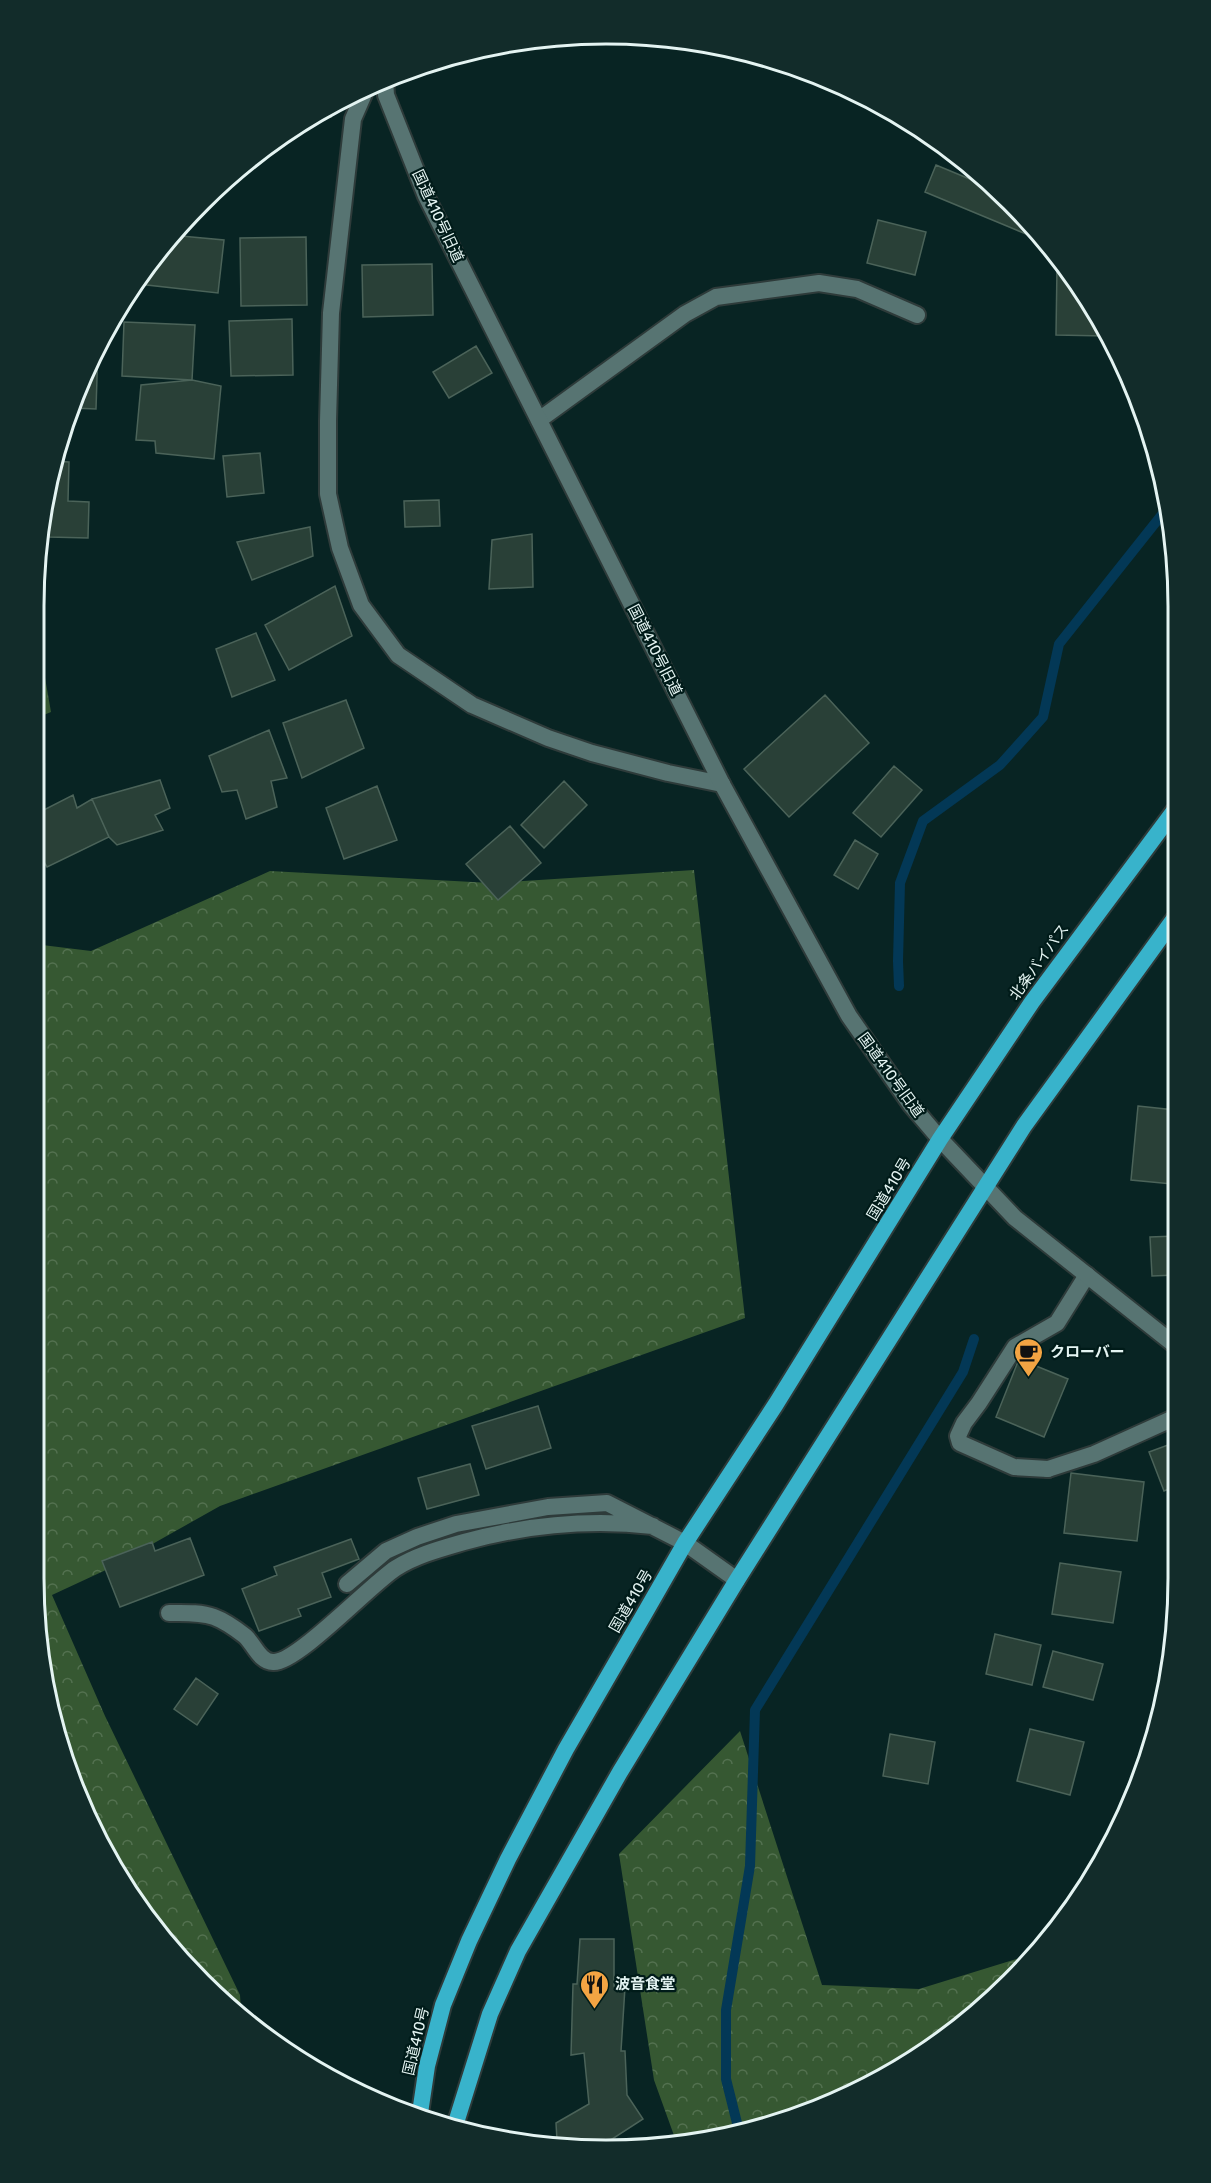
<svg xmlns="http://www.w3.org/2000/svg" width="1211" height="2183" font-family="Rubik,'Noto Sans JP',sans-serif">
<defs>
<pattern id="forest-crowns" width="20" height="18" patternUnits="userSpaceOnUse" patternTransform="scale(1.5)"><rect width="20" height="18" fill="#365832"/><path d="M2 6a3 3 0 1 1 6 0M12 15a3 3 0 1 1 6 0" fill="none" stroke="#537150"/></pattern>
</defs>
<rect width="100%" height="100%" fill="#082423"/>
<!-- forest -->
<path fill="url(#forest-crowns)" d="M34 615 51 712 34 719Z
M694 870 745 1318 220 1506 108 1569 52 1595 105 1716 240 1995 241 2010 151 1926 63 1761 33 1577 34 944 91 951 270 871 491 883Z
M740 1731 822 1985 919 1989 1026 1956 983 2008 824 2107 676 2141 654 2080 619 1854Z"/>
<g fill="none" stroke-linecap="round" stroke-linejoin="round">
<!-- stream -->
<path stroke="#033856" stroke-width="10" d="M899 986 898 961 900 883 923 821 1000 765 1043 717 1059 644 1168 507
M738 2127 726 2079V2010L750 1866 755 1710 963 1372 974 1339"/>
</g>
<!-- building -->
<path fill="#294037" stroke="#4b6359" stroke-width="1.5" d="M330 106 331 117H312Z
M936 165 996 190 1010 200 1038 235V239L925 192Z
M878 220 926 232 915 275 867 263Z
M170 235 224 240 218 293 138 284 139 278Z
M306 237 307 305 241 306 240 238Z
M432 264 433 315 363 317 362 265Z
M1057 267H1065L1082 288 1105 336 1056 335Z
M292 319 293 375 231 376 229 321Z
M124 322 195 325 192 380 122 376Z
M476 346 492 373 449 398 433 372Z
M98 347 96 409 73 408Z
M192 380 221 386 214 459 156 453 155 441 136 440 141 385Z
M260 453 264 493 227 497 223 456Z
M52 461 69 462 68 501 89 502 88 538 49 537 50 514H43Z
M439 500 440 526 405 527 404 501Z
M310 527 313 556 252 580 237 542Z
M532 534 533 587 489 589 492 540Z
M335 586 352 636 289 670 265 625Z
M256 633 275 680 232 697 216 649Z
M825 695 869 743 789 817 744 769Z
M346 700 364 748 302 778 283 723Z
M269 730 287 778 271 781 277 807 246 819 237 790 222 792 209 756Z
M894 766 922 790 881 837 853 813Z
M160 780 170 808 155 815 163 830 117 845 109 837 92 799Z
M564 781 587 805 544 848 521 825Z
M377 786 397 840 344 859 326 808Z
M73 795 77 808 92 799 109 837 47 867 34 845V815Z
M510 826 541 863 498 900 466 864Z
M855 840 878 854 858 889 834 875Z
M1138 1106 1175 1110V1158L1172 1184 1131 1180Z
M1176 1236V1275L1152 1276 1150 1237Z
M1019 1359 1068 1379 1044 1437 996 1417Z
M538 1406 551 1448 486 1469 472 1426Z
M1176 1442V1486L1164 1491 1149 1452Z
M470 1464 479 1495 427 1509 418 1478Z
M1071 1473 1144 1482 1137 1541 1064 1533Z
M190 1538 204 1575 120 1607 102 1561 152 1542 155 1551Z
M351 1539 359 1559 322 1573 331 1597 298 1609 301 1616 259 1631 242 1589 277 1575 274 1567Z
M1060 1563 1121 1572 1113 1623 1052 1614Z
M995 1634 1041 1645 1032 1685 986 1674Z
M1053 1651 1103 1664 1093 1700 1043 1687Z
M196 1678 218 1694 197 1725 174 1709Z
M1030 1729 1084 1742 1070 1795 1017 1781Z
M890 1734 935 1742 928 1784 883 1776Z
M580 1939H614V1986L625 1987 621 2051H625L627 2095 643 2119 603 2145 557 2140 556 2123 589 2104 584 2053 571 2055 573 1984H577Z"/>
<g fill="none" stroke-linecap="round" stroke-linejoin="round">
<defs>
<path id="service" d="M539 420 685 314 716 297 819 283 857 289 917 315
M1048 1469 1014 1467 960 1443 958 1436 964 1423 979 1403 1015 1347 1057 1323 1087 1275
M347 1584 386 1551 417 1537 456 1524 548 1507 607 1503 685 1543
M169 1613C183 1613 200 1612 214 1617 225 1621 236 1629 245 1636 254 1644 260 1663 274 1662 298 1662 371 1584 396 1568 417 1555 440 1549 464 1542 526 1525 590 1519 653 1526"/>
<path id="minor" d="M367 87 353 119 331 313 328 421V494L340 548 361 605 398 655 472 705 548 738 592 753 668 773 722 784
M1048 1469 1094 1454 1176 1417
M685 1543 737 1580"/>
<path id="tertiary" d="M385 80 386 95 426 196 722 784 849 1016 911 1105 940 1139 1015 1218 1176 1346"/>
<path id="trunk" d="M420 2113 427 2066 443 2005 469 1941 508 1859 566 1749 646 1611 685 1543 776 1404 940 1139 1032 1002 1174 811
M454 2129 490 2014 518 1951 620 1772 737 1580 1024 1126 1174 919"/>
</defs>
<!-- service casing -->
<use href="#service" stroke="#2e3b3a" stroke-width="20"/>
<!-- minor casing -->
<use href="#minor" stroke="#2e3b3a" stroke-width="20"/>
<!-- tertiary casing -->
<use href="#tertiary" stroke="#2e3b3a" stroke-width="20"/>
<!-- trunk casing -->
<use href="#trunk" stroke="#2e3b3a" stroke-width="20"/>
<!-- service -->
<use href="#service" stroke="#577472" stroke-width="16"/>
<!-- minor -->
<use href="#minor" stroke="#577472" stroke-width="16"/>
<!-- tertiary -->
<use href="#tertiary" stroke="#577472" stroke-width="16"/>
<!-- trunk -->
<use href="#trunk" stroke="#38b3cb" stroke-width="16"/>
</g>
<!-- icons -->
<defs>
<symbol id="cafe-pin" viewBox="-11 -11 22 30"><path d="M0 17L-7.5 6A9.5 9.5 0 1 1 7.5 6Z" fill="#f3a443" stroke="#001b19"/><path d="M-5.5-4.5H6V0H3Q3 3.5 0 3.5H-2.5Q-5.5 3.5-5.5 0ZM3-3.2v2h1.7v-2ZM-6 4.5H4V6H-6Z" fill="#111"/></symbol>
<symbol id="restaurant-pin" viewBox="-11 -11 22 30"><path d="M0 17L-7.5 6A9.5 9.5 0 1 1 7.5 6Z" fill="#f3a443" stroke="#001b19"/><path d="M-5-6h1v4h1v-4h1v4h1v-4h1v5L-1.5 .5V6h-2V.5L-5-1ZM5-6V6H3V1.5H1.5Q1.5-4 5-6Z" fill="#111"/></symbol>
</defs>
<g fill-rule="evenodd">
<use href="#cafe-pin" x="1012" y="1336" width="33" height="45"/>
<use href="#restaurant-pin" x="578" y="1968" width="33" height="45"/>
</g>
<g text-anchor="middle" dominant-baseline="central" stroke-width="4.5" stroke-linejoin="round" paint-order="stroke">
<!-- street labels -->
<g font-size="15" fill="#e4f4f2" stroke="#001b19">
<text transform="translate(438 216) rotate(65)">国道410号旧道</text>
<text transform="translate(655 650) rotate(63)">国道410号旧道</text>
<text transform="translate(1039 962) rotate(-54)">北条バイパス</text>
<text transform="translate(891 1075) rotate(54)">国道410号旧道</text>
<text transform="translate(889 1189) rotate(-59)">国道410号</text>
<text transform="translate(631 1601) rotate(-60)">国道410号</text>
<text transform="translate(416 2041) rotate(-77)">国道410号</text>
</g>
<!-- poi labels -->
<g font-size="15" font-weight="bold" fill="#e4f4f2" stroke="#001b19" text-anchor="start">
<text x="1050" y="1352">クローバー</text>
<text x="615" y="1984">波音食堂</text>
</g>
</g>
<!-- crop -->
<path d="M0 0H1211V2183H0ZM606 44H606A562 562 0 0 1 1168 606V1578A562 562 0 0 1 606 2140H606A562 562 0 0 1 44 1578V606A562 562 0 0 1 606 44Z" fill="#122c2a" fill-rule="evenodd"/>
<path fill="none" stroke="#e4f4f2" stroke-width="3" d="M606 44H606A562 562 0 0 1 1168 606V1578A562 562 0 0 1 606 2140H606A562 562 0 0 1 44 1578V606A562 562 0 0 1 606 44Z"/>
</svg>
